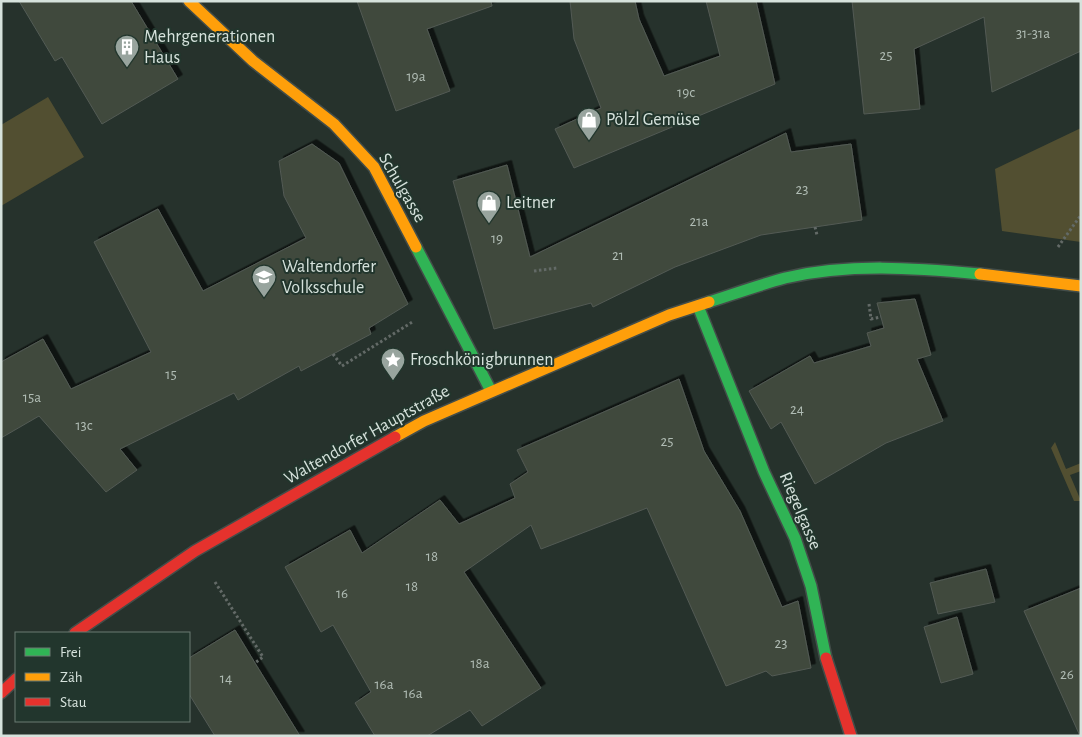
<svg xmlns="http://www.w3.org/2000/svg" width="1082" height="737" font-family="'Alegreya Sans',sans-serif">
<defs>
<filter id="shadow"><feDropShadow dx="4.5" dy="-4.5" stdDeviation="0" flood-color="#0009"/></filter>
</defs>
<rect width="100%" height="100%" fill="#26322c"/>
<!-- green -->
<path fill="#524f31" d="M48 97 84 157 1 206V125Z
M1081 128V242L1002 231 995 169Z
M1055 442 1066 469 1081 463V471L1070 475 1081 501H1074L1051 448Z"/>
<!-- building -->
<path fill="#3f4a3e" stroke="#535a54" filter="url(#shadow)" d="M19 1H131L178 79 102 124 62 57 55 61Z
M357 1H491L492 6 427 29 450 91 396 111Z
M570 1H635L639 19 664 76 720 56 706 1H756L775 84 574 168 555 129 601 108 574 39Z
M852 1H1081V51L992 92 984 17 914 49 920 109 864 114Z
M786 133 791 152 851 144 862 220 761 235 675 267 593 307 591 303 494 329 453 181 507 165 530 257Z
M312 144 339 163 408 304 369 328 371 334 301 371 299 366 238 400 234 393 120 449 137 470 106 492 39 416 1 438V362L43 339 71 389 151 352 94 242 158 209 203 291 306 238 284 196 279 161Z
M915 299 931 355 917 359 943 421 886 443 815 484 781 422 771 429 749 391 810 356 814 363 871 346 867 333 884 328 877 303Z
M679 379 704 451 740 511 782 607 798 601 811 668 772 676 766 671 726 686 647 508 541 549 531 525 464 572 541 688 482 726 470 710 427 736H375L355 703 371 692 333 625 321 632 285 567 350 530 362 553 440 500 459 524 515 498 510 484 528 472 517 450Z
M986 569 995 602 938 614 930 583Z
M1081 588V736H1080L1024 611Z
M957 617 973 674 941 683 924 627Z
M235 630 255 663 300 736H215L189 694V658Z"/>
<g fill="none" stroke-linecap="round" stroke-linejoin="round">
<defs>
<path id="fast" d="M416 247 491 391
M709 302C734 294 759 285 785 278 849 263 915 268 980 274
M698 306 764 472 795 538 811 586 826 658"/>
<path id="slow" d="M189 1 253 61 334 124 374 167 416 247
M980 274 1081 286
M395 437 424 421 669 315 709 302"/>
<path id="jam" d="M75 633 195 551 395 437
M826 658 851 736
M1 693 16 679"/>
</defs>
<!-- fast casing -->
<use href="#fast" stroke="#434d49" stroke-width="14"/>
<!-- slow casing -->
<use href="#slow" stroke="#434d49" stroke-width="14"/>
<!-- jam casing -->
<use href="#jam" stroke="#434d49" stroke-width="14"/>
<!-- path -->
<path stroke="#636a67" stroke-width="3" stroke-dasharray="2.5 2.5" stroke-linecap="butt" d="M815 227 817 235
M1058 247 1081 215
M534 271 557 268
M869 304 871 319 881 317
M333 354 342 366 414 321
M215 582 263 657 255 663"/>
<!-- fast -->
<use href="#fast" stroke="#30b455" stroke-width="11"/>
<!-- slow -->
<use href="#slow" stroke="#ff9f0a" stroke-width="11"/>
<!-- jam -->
<use href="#jam" stroke="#e5322d" stroke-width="11"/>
</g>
<!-- icons -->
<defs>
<symbol id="building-pin" viewBox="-11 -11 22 30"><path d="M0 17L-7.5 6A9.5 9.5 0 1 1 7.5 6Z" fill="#98a49e" stroke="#22362d"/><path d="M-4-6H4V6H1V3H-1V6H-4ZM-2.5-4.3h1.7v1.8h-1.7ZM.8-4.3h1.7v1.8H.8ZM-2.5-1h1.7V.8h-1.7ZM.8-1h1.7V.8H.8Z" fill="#fff"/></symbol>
<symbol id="shop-pin" viewBox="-11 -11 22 30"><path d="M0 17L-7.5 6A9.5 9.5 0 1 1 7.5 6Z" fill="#98a49e" stroke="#22362d"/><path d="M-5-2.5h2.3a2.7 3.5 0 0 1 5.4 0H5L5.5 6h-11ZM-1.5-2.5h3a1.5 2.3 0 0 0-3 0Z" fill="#fff"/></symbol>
<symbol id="school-pin" viewBox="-11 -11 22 30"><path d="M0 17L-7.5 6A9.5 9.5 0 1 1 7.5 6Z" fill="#98a49e" stroke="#22362d"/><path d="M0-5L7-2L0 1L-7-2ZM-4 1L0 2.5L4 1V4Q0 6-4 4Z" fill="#fff"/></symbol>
<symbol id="sight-pin" viewBox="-11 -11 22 30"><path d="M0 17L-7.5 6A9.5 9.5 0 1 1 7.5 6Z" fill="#98a49e" stroke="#22362d"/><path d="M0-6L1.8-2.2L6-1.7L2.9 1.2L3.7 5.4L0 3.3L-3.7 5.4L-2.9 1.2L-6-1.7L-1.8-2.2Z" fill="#fff"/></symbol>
</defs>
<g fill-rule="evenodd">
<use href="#building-pin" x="113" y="33" width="28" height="38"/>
<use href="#shop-pin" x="575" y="106" width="28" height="38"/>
<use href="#shop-pin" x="475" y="189" width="28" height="38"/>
<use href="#school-pin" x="250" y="263" width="28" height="38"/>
<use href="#sight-pin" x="379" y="346" width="28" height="38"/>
</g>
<g text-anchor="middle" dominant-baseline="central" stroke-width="4" stroke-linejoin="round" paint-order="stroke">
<!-- number labels -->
<g font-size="15" fill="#b0bcb4">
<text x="1033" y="33">31-31a</text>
<text x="886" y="55">25</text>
<text x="416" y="76">19a</text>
<text x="686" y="92">19c</text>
<text x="802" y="189">23</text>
<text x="699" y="221">21a</text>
<text x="497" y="238">19</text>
<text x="618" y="255">21</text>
<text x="171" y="374">15</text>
<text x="32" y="397">15a</text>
<text x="797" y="409">24</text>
<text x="84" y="425">13c</text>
<text x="667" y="441">25</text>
<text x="432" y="556">18</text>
<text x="412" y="586">18</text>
<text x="342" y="593">16</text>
<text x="781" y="643">23</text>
<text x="480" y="663">18a</text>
<text x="1067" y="674">26</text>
<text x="226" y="678">14</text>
<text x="384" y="684">16a</text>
<text x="413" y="693">16a</text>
</g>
<!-- poi labels -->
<g font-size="18" fill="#d6e2dc" stroke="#22362d" text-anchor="start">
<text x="144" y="37">Mehrgenerationen<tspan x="144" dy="21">Haus</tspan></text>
<text x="606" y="120">Pölzl Gemüse</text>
<text x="506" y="203">Leitner</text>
<text x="282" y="267">Waltendorfer<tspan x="282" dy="21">Volksschule</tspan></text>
<text x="410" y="360">Froschkönigbrunnen</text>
</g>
<!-- street labels -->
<g font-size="18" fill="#d6e2dc" stroke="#22362d">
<text transform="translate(402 188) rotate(60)">Schulgasse</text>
<text transform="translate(367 435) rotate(-29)">Waltendorfer Hauptstraße</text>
<text transform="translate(800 511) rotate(67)">Riegelgasse</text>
</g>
</g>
<!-- border -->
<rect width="1082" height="737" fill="none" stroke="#d6e2dc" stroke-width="5"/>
<!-- legend -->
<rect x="15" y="632" width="175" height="90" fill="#22362d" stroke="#6a7b73"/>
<rect x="25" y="648" width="25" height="8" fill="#30b455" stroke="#6a7b73"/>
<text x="60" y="657" font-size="15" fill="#d6e2dc">Frei</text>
<rect x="25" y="673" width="25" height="8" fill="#ff9f0a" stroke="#6a7b73"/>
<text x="60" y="682" font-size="15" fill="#d6e2dc">Zäh</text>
<rect x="25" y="698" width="25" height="8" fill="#e5322d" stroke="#6a7b73"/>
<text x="60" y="707" font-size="15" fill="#d6e2dc">Stau</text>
</svg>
